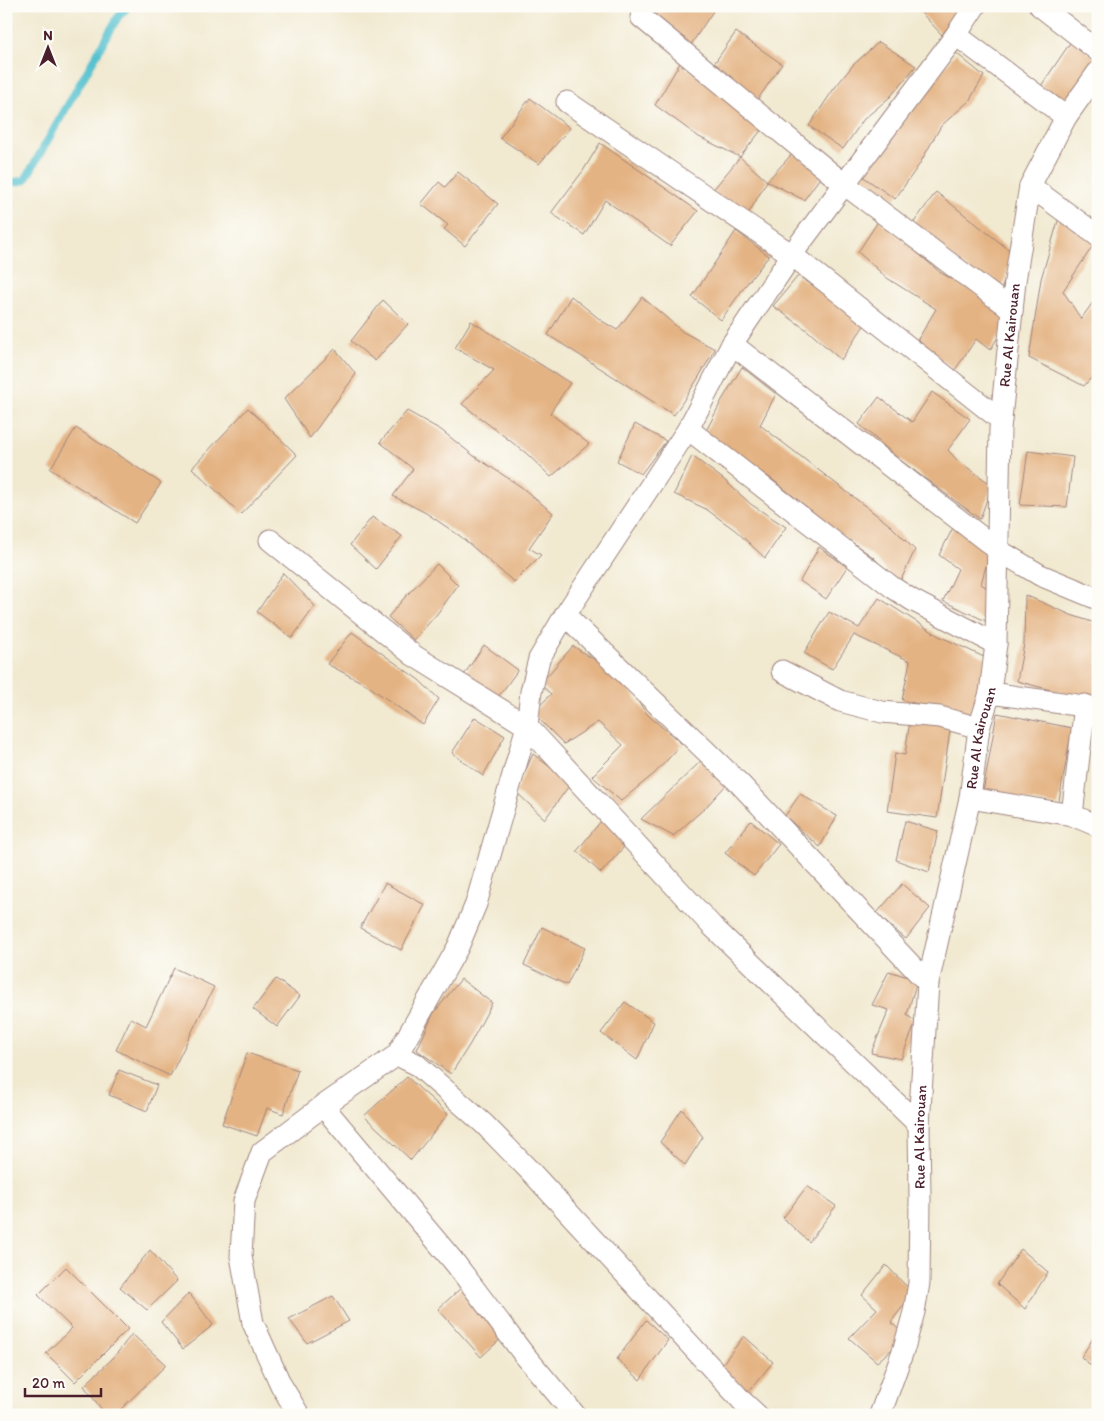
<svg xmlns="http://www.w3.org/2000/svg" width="1104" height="1421" font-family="Itim,sans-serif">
<rect width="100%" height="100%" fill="#fdfcf7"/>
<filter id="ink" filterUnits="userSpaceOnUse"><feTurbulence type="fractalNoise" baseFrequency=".02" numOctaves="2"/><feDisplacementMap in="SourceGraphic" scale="10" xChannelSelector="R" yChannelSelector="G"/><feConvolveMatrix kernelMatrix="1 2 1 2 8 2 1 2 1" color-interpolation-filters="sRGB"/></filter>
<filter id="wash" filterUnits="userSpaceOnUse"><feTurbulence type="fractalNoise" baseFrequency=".0096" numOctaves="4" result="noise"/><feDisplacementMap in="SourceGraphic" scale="20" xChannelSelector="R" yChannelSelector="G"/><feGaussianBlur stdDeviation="1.12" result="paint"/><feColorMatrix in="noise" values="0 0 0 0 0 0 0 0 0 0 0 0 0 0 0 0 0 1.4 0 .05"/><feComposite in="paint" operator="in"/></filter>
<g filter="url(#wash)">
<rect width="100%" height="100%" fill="#f1e9d0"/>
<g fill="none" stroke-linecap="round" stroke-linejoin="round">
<!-- stream -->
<path stroke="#55c1cf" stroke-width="8" d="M6 184 25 180 118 17 129 6"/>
</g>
<g id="blocks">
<!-- building -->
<path fill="#e4b383" d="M645 6H705L713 11 690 46 640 14Z
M915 6H964L942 35Z
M736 32 782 64 758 99 711 68Z
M1072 40 1098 60 1073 107 1041 86Z
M879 42 916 66 890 97 864 119 843 149 809 126 833 90 853 65Z
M956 53 984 76 969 101 941 126 919 165 895 199 862 176 935 79Z
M680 63 733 101 763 128 740 157 699 137 655 105Z
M530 98 570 128 539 164 500 138Z
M600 143 698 211 670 246 605 200 584 235 551 213 583 171Z
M793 153 824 172 804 200 767 181Z
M740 157 767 181 746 218 712 191Z
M458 172 498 204 465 246 444 229 448 225 421 204 439 182 445 187Z
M936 192 1013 253 1000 294 912 225Z
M1060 214 1096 241 1063 291 1081 319 1098 295V370L1084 386 1029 358 1041 279Z
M879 220 941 273 974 291 1008 321 990 350 976 339 955 370 917 341 936 309 887 278 858 252Z
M736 231 769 256 745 286 721 320 692 297Z
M798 276 831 297 865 324 841 360 807 330 773 306Z
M571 296 602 321 617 330 642 297 683 332 715 349 697 380 674 415 548 335Z
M383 300 408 324 375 361 351 341Z
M471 321 570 383 550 413 589 444 551 477 526 453 462 404 494 370 455 348Z
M335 349 356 374 310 438 284 399Z
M742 367 776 394 760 425 891 526 915 550 899 584 873 557 840 534 773 480 704 435 722 400Z
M932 392 970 419 948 450 957 460 992 485 980 519 900 460 859 424 879 397 912 422Z
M248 408 297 455 241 514 192 468Z
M407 411 441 430 474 456 520 486 553 513 529 548 541 555 514 582 460 536 426 513 393 496 413 469 380 442Z
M635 424 666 441 641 474 617 461Z
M76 428 161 483 135 523 50 469Z
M1028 451 1073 457 1067 507 1020 505Z
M692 456 723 479 752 505 786 527 765 558 735 530 706 509 674 494Z
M372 517 402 536 376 569 350 545Z
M955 524 990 551 981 584 993 592 990 623 943 601 958 569 939 555Z
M819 547 847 567 826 599 800 581Z
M437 564 458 585 437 614 414 640 388 617 406 596Z
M283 573 315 606 292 638 257 612Z
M1025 595 1071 615 1098 624V700L1066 694 1017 681 1024 644Z
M879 598 939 636 986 658 982 684 972 718 902 700 910 661 854 635 832 669 804 653 829 612 859 628Z
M352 632 419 680 439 699 423 725 367 685 327 664Z
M484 645 518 670 496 700 462 678Z
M573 646 604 666 630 691 648 715 682 744 655 773 621 801 592 776 623 745 598 722 564 744 533 713 551 694 538 682 548 675Z
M997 713 1072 728 1058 806 983 792Z
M475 717 505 736 483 776 452 753Z
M910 719 951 724 937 818 887 811 895 753 905 755Z
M533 754 571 783 545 819 516 792Z
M703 759 728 783 705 808 673 836 641 819Z
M800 794 837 816 820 847 785 816Z
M605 816 630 840 601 873 577 851Z
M751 821 779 844 754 876 725 853Z
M905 821 938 831 929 872 896 860Z
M385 883 425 905 401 950 360 928Z
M902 884 930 908 906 939 876 914Z
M542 927 585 948 567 985 524 965Z
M174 968 214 987 170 1076 116 1050 131 1018 146 1026Z
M889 971 917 980 907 1015 916 1022 901 1059 871 1053 889 1010 872 1005Z
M276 979 300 996 277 1027 253 1009Z
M461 979 492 1003 470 1044 451 1074 417 1050 433 1014Z
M625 1002 654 1022 637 1060 601 1033Z
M247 1053 298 1070 283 1114 267 1108 257 1136 222 1124Z
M119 1070 157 1085 147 1111 109 1095Z
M407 1077 448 1114 411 1160 364 1116Z
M682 1109 703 1137 685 1165 660 1142Z
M807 1186 836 1206 809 1242 783 1218Z
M1021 1249 1048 1272 1025 1309 997 1284Z
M150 1250 177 1281 147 1310 120 1287Z
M886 1265 913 1293 891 1322 906 1337 877 1362 849 1338 877 1309 862 1295Z
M66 1267 128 1329 75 1382 46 1353 72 1328 38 1295Z
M462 1287 505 1335 481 1357 438 1309Z
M189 1293 213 1325 183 1349 161 1322Z
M333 1296 349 1321 307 1343 289 1319Z
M646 1320 668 1340 640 1380 617 1359Z
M1098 1331V1372L1081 1357Z
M132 1334 166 1365 115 1415H106L84 1386 114 1357Z
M744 1336 773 1362 749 1391 719 1368Z"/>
</g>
</g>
<g filter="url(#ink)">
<use href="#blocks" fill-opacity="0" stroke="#9e847e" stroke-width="1"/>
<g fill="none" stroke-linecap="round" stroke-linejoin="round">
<defs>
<g id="street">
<path d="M1040 6 1098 51"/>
<path d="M641 17 844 184 1012 310"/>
<path d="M956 35 1066 117"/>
<path d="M567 102 792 255 1001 420"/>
<path d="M1030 186 1098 236"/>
<path d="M732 344 998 550 1040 575 1098 599"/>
<path d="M688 429 892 587 912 600 996 644"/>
<path d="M270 540 413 655 527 726 712 926 919 1125"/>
<path d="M565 615 740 784 928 983"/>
<path d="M782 671 840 701 882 712 940 717 979 728"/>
<path d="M990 693 1098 708"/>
<path d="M970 798 1072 815 1098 826"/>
<path d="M1072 815 1085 705"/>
<path d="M397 1055 323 1106 455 1263 522 1352 575 1415"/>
<path d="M299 1415 281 1385 253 1323 241 1256 244 1201 262 1152 323 1106"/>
<path d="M757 1415 744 1403 532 1173 484 1124 416 1064 397 1055 458 947 476 904 527 726 531 692 539 659 565 615 688 429 732 344 798 246 956 35 975 6"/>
<path id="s1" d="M880 1415 904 1348 914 1312 919 1283 920 1198 919 1125 928 983 970 798 979 728 990 693 996 644 1000 429 1015 281 1030 186 1066 117 1098 72"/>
</g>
</defs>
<!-- street casing -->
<use href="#street" stroke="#9e847e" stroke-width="23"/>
<!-- street -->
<use href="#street" stroke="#fff" stroke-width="21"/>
</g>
</g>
<g text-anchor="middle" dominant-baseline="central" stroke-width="4" stroke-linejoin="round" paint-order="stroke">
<!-- street labels -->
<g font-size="15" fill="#4a1f2b" stroke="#fdfcf7">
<text stroke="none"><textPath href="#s1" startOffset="1094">Rue Al Kairouan</textPath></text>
<text stroke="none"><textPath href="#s1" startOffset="689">Rue Al Kairouan</textPath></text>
<text stroke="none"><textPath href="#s1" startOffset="284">Rue Al Kairouan</textPath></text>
</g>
</g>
<!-- margin -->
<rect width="1104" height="1421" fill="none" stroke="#fdfcf7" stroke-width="25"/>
<!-- north arrow -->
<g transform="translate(48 48)" stroke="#fdfcf7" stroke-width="4" paint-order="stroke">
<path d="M0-4L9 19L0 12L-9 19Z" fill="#4a1f2b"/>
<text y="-8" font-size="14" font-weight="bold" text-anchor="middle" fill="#4a1f2b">N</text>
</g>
<!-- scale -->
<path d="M25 1388v8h76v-8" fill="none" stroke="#4a1f2b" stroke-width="2.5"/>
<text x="32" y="1388" font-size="15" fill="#4a1f2b" stroke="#fdfcf7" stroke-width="4" paint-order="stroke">20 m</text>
</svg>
